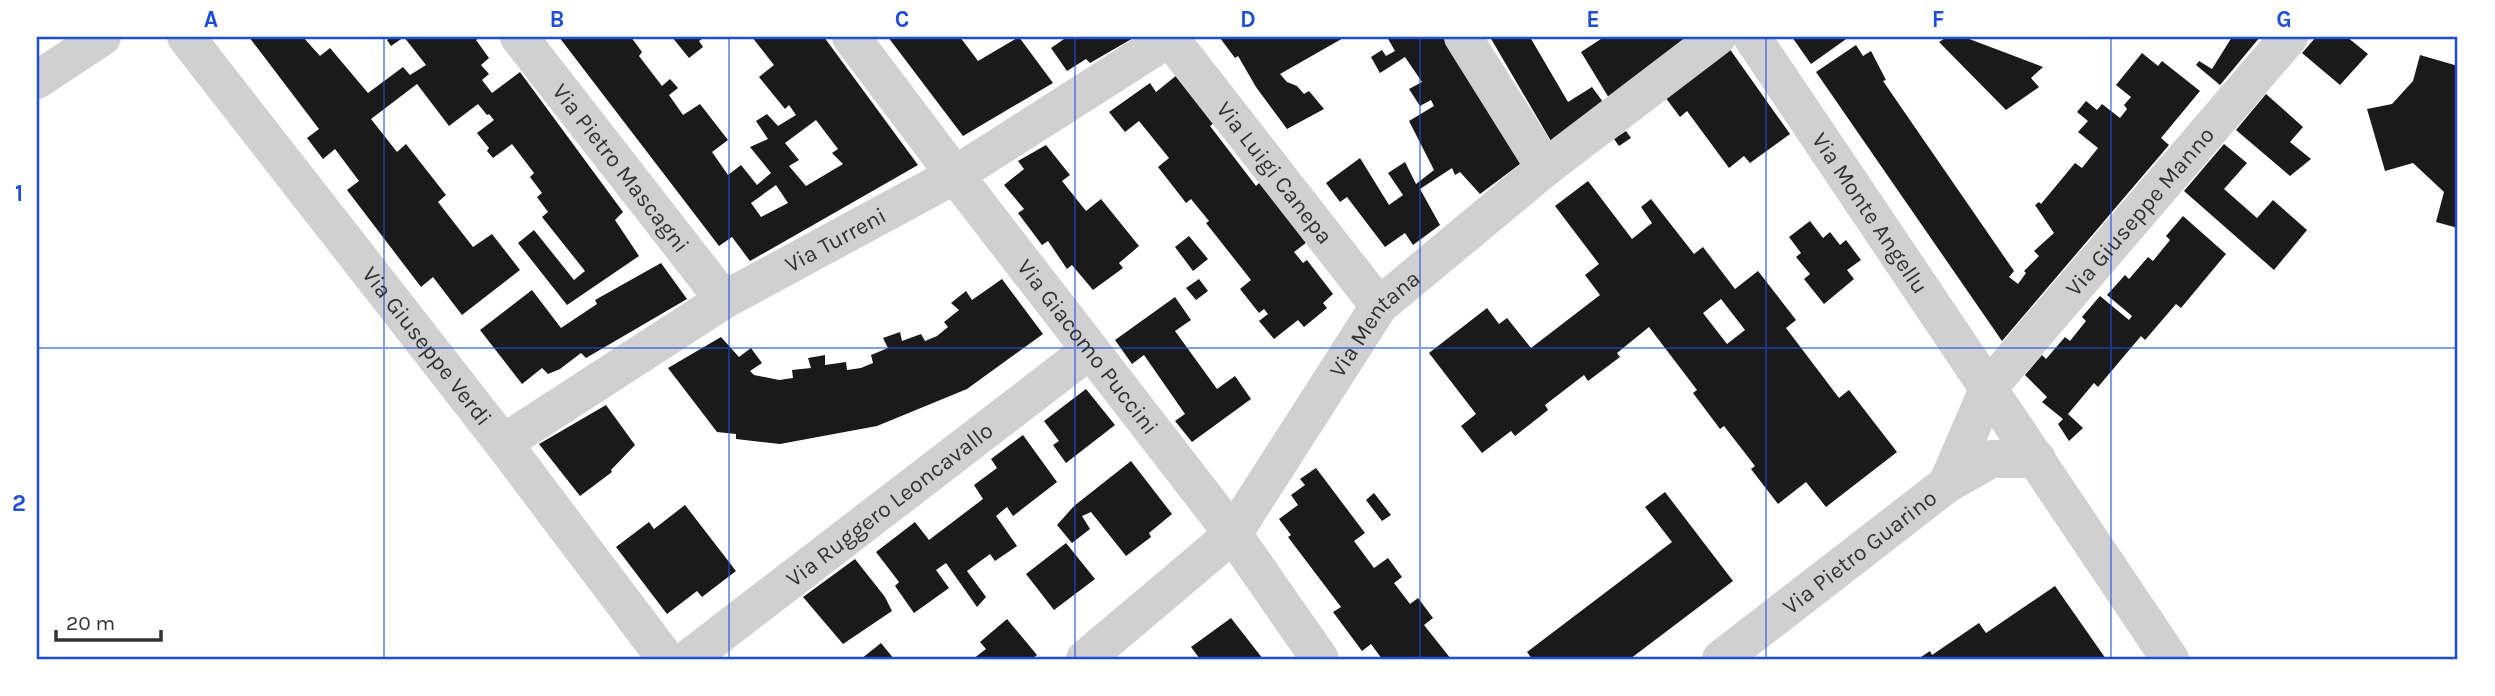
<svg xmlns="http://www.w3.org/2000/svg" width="2495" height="696" font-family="Karla,sans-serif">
<rect width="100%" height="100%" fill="#fff"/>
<!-- building -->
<path fill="#1a1a1a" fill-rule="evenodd" d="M249 37H303L320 56 330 48 368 93 403 67 410 75 426 65 404 37H481L476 40 489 58 481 65 489 74 482 80 492 93 520 72 623 212 615 220 639 256 567 305 518 243 534 230 574 280 585 271 542 217 548 212 537 197 542 193 530 177 534 173 512 144 493 158 487 151 489 148 477 133 494 120 489 114 487 115 478 104 449 126 417 84 371 119 397 152 406 144 446 195 438 202 473 247 492 234 520 270 462 315 433 277 421 287 347 190 359 181 335 149 323 159 307 138 319 129Z
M391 37H404L391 46 387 40Z
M559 37H631L642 52 639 56 662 86 670 79 678 88 669 95 683 115 700 104 728 140 712 152 728 175 741 165 757 185 771 173 750 147 768 139 756 121 767 114 778 126 796 115 789 105 785 109 759 77 774 65 752 37H824L918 165 750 261 732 237 719 246ZM816 120 838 149 832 153 843 164 806 186 789 166 799 160 785 143ZM776 185 788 203 761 217 751 203Z
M672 37H705L699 41 703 47 689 58Z
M888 37H960L978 61 1019 37 1053 83 963 136Z
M1067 37H1135L1090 63 1086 59 1067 71 1051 48Z
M1222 37H1345L1280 74 1287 82 1297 86 1304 94 1309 91 1324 109 1287 129 1256 87 1238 56 1235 58 1220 38Z
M1387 37H1450L1524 161 1480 194 1460 172 1455 175 1452 168 1420 189 1440 225 1413 245 1405 233 1385 247 1347 197 1340 202 1326 183 1360 158 1389 205 1403 195 1388 173 1405 162 1416 184 1434 170 1409 121 1434 106 1431 100 1420 106 1409 89 1422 82 1405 57 1380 73 1371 57 1382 50 1386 56 1395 51Z
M1490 37H1530L1568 102 1592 87 1603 102 1551 141Z
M1604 37H1621L1623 39 1625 37H1689L1609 98 1581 52Z
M1792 37H1849L1811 64Z
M1947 37H1964L2043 67 2031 78 2039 87 2006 110 1939 42Z
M2232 37H2260L2220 85 2196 65 2199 61 2212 69Z
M2316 37H2347L2368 54 2340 85 2302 53Z
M1856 45 1863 56 1871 51 1886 80 1883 81 2014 271 2009 277 2018 284 2026 273 2024 271 2039 256 2034 251 2054 233 2035 205 2039 202 2041 204 2075 163 2082 168 2098 148 2078 132 2088 121 2077 112 2086 101 2097 110 2102 104 2120 118 2127 109 2124 105 2131 97 2116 85 2142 53 2158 66 2162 61 2200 91 2161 138 2169 145 2002 341 1816 72Z
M1729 48 1790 134 1750 163 1744 156 1729 168 1687 111 1680 117 1665 97Z
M2420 55 2458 66V228L2436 222 2444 192 2413 163 2385 171 2367 109 2392 104 2413 81Z
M1177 75 1214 123 1210 126 1256 186 1260 182 1307 242 1294 252 1303 263 1307 260 1333 294 1323 303 1327 308 1304 327 1298 320 1274 339 1259 321 1268 314 1264 309 1259 313 1240 289 1251 280 1206 223 1209 221 1191 199 1186 203 1158 167 1169 158 1139 121 1125 132 1109 112 1150 83 1156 92Z
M2266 94 2303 127 2290 142 2311 159 2290 176 2236 130Z
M1626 131 1631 138 1619 146 1614 139Z
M2224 144 2247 163 2224 189 2257 218 2273 200 2307 230 2274 270 2184 191Z
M1046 145 1070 175 1062 181 1086 211 1101 199 1139 246 1119 263 1123 268 1093 290 1072 265 1067 269 1048 241 1042 245 1018 213 1024 209 1004 185 1024 169 1018 161Z
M1588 181 1632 239 1652 223 1641 207 1651 199 1694 254 1703 247 1735 289 1758 271 1796 320 1786 328 1839 398 1849 390 1897 452 1826 507 1806 482 1778 504 1751 469 1755 466 1724 426 1720 429 1693 393 1697 390 1649 327 1617 353 1620 357 1588 381 1584 375 1545 405 1548 410 1515 436 1511 431 1482 453 1461 426 1476 414 1429 353 1487 308 1499 324 1507 318 1531 348 1600 295 1585 275 1599 264 1555 206ZM1721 299 1745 330 1727 344 1703 313Z
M2183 216 2226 254 2181 308 2176 304 2145 340 2141 336 2098 387 2094 383 2068 414 2083 428 2069 441 2058 424 2063 419 2042 402 2047 397 2025 375 2042 355 2046 359 2065 337 2070 341 2086 321 2082 317 2100 296 2129 320 2132 316 2107 295 2125 275 2129 279 2148 257 2153 261 2170 240 2166 236Z
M1810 221 1823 238 1830 232 1840 245 1846 240 1861 260 1847 270 1854 279 1824 304 1804 279 1810 274 1796 257 1801 253 1789 237Z
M1189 236 1208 259 1193 271 1175 247Z
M661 263 687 299 586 358 581 353 560 369 548 374 542 368 522 384 480 330 532 290 561 328 597 304 595 300Z
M1002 279 1043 334 967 389 877 426 780 444 736 439V434L717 432 668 368 721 337 739 357 751 348 762 363 750 371 754 375 779 380 793 378 792 370 811 368 808 358 825 355V365L846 362 847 370 861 368 873 363 871 355 888 348 883 338 900 332 902 341 921 334 925 341 937 336 948 327 944 322 959 310 951 303 966 291 972 300Z
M1199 279 1208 291 1196 300 1186 288Z
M1175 297 1191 320 1175 331 1217 389 1235 376 1251 399 1192 442 1175 421 1185 414 1144 355 1132 364 1115 340Z
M1086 389 1115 425 1066 463 1053 445 1059 441 1044 421Z
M606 405 635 445 611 470 612 472 580 496 539 444Z
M1023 435 1057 482 1013 516 1007 507 996 516 1017 546 995 561 990 554 967 571 986 597 977 607 946 563 936 570 949 588 914 613 895 586 899 582 876 552 915 522 929 540 983 499 974 485 997 468 991 459Z
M1131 461 1172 514 1149 533 1151 537 1126 556 1091 512 1082 516 1090 529 1072 543 1057 525 1074 506Z
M1316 468 1365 533 1354 541 1374 568 1388 558 1402 577 1394 583 1410 604 1418 598 1433 618 1424 625 1451 659H1382L1371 644 1362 651 1333 612 1341 607 1288 537 1291 535 1279 519 1298 505 1291 495 1305 485 1300 479Z
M1665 492 1733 581 1630 659H1532L1527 652 1672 542 1645 507Z
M1374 493 1391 515 1382 521 1366 500Z
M685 505 736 571 702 597 697 591 667 614 616 547 649 522 654 529Z
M1066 543 1095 579 1054 610 1026 574Z
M855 559 885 597 892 611 843 644 803 597Z
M2055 586 2106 659H1918L1930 651 1932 655 1979 623 1986 633Z
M1231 618 1263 659H1200L1191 647Z
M1007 619 1037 655 1032 659H973L986 649 980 642Z
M881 643 894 659H861Z"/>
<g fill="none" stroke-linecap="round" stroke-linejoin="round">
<!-- minor -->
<g stroke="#d0d0d0" stroke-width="38">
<path id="s1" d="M186 37 503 443 666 659"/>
<path id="s2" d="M519 37 724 300"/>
<path id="s3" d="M851 37 955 175 1233 534 1320 659"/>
<path id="s4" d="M1169 37 1379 306"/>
<path d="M1463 37 1545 168"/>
<path id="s5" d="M1752 37 2170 659"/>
<path d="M37 80 102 37"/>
<path id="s6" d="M503 443 724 300 955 175 1171 37"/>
<path d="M1947 484 1991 459H2037"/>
<path id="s7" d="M688 659 1090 350"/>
<path id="s8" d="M1085 659 1233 534 1379 306 1545 168 1717 37"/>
<path id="s9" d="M1721 659 1947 484 1989 387 2289 37"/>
</g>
</g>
<!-- grid -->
<path fill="none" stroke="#1d4ed8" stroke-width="2" stroke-opacity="0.55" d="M384 37V659M729 37V659M1075 37V659M1420 37V659M1766 37V659M2111 37V659M37 348H2458"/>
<g text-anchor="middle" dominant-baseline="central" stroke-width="7" stroke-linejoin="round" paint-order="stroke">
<!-- street labels -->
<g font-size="23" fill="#333" stroke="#fff">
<text stroke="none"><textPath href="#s2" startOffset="166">Via Pietro Mascagni</textPath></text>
<text stroke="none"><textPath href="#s4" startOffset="172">Via Luigi Canepa</textPath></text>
<text stroke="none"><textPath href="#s5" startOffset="212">Via Monte Angellu</textPath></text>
<text stroke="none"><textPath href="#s9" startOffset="623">Via Giuseppe Manno</textPath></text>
<text stroke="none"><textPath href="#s6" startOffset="390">Via Turreni</textPath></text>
<text stroke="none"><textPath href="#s8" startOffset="448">Via Mentana</textPath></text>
<text stroke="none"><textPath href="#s1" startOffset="392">Via Giuseppe Verdi</textPath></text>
<text stroke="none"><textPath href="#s3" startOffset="390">Via Giacomo Puccini</textPath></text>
<text stroke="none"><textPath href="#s7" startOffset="254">Via Ruggero Leoncavallo</textPath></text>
<text stroke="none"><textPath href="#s9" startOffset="175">Via Pietro Guarino</textPath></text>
</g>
</g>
<!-- border -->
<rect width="2495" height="696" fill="none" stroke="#ffffff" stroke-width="77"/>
<!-- scale -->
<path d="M56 630v10h105v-10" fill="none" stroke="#333333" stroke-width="3.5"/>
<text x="66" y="630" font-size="21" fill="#333333" stroke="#ffffff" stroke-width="5" paint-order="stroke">20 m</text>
<rect x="38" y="38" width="2418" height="620" fill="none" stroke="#1d4ed8" stroke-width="2.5"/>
<g font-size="23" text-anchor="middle" font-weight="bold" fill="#1d4ed8">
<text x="211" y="27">A</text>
<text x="557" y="27">B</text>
<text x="902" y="27">C</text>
<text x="1248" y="27">D</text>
<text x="1593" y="27">E</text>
<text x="1938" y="27">F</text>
<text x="2284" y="27">G</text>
<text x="19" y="201">1</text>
<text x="19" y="511">2</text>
</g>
</svg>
